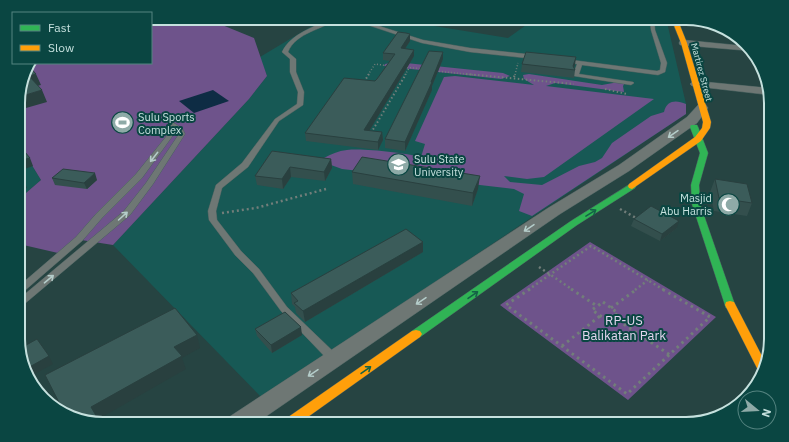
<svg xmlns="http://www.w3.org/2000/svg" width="789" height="442" font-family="'IBM Plex Sans',sans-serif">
<rect width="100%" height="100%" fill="#264442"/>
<!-- built -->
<path fill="#175955" d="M325 18H385L508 38 536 18H666L686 104V114L262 398 113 245 249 99 267 76 260 57Z
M19 144 41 180 19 199Z"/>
<!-- green -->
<path fill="#6e538b" d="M151 18H205L254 38 267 76 249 99 113 245 75 239 58 253 19 244V199L41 180 19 144V92L27 65 29 63H151Z
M396 62 503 73 510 76 501 79 384 66 385 64Z
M529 74 602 85 613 83 616 80 626 81 623 86 624 92 555 83 546 86 654 99 544 177 527 179 504 176 510 182 542 185 579 166 595 162 602 158 612 143 651 116 664 112C667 100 676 100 686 104V114L532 216 519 211 524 194 514 189 342 169 331 165 324 158C331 154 338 151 347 150 364 148 404 153 421 157L425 144 415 141 444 77 455 76 534 85 524 79 523 75Z
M590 242 716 317 628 400 500 305Z"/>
<!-- water -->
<path fill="#0e2c44" d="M213 90 229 101 194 113 179 101Z"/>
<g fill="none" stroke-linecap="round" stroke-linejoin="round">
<defs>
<path id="lane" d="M332 18H338C323 30 296 32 288 52L296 59V72L304 92 303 105 279 121 248 167 222 188 216 211 217 220 241 251 259 269 287 307 338 356 339 359 338 362 334 363 330 362 281 311 253 273 235 255 209 220 208 211 216 185 242 163 275 119 297 104 298 92 290 72V59L282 52C291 33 315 27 332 18Z
M347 18H354L423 40 470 48 535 55 538 57 535 59 470 52 422 43Z
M650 18H654L655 30 667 63 665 72 658 75 582 65 579 74 633 82 634 83 631 85 574 76 573 75 577 64 564 63 561 61 564 59 657 71 660 70 661 63 651 30Z
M172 122 182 128 185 134 153 184 130 215 22 306 19 307V299L124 211 146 183 179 134 175 129 174 134 142 178 102 218 82 241 22 293 19 294V286L76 237 96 214 136 174 169 133V124Z"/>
<path id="street" d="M684 40 745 46 752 51 680 45 679 43 680 41Z
M696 81 768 88 770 95 692 86 690 84 692 82Z
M702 104 706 105 708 108 697 123 629 171 560 214 255 424H226L229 417 548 208 619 165 687 117 698 105Z"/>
<path id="fast" d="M691 125H697L698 127 708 153 699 185 700 204 735 305 734 308H726L725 305 692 204 691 185 700 153 690 127Z
M632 183 635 184 636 186 635 188 577 225 420 337 416 338 412 337 410 334 412 331 571 221Z"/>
<path id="slow" d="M671 18H677L687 43 711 122 710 128 701 141 632 189 629 188 628 186 629 184 695 137 702 128 703 122 681 43Z
M730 301 734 302 765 362 762 373 759 372 725 305 726 302Z
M416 330 420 331 422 334 420 337 298 424H282L284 420 412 331Z"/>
</defs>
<!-- lane casing -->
<use href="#lane" stroke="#48615f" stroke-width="1"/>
<!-- street casing -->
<use href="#street" stroke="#48615f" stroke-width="1"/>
<!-- fast casing -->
<use href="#fast" stroke="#48615f" stroke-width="1"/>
<!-- slow casing -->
<use href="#slow" stroke="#48615f" stroke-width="1"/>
<!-- path-far3 -->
<path stroke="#727e7a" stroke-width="1.5" stroke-dasharray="1 2" stroke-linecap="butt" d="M404 67 423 69
M436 71 476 75
M368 75 375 64 389 66
M405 75 409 68
M515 75 518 63"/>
<!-- path-far2 -->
<path stroke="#727e7a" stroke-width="2" stroke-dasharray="1.5 2.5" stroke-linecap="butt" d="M466 74 574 84
M514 77 515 74
M364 82 369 74
M605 89 627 94
M371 133 406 74"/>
<!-- path-far1 -->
<path stroke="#727e7a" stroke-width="2.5" stroke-dasharray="2 3" stroke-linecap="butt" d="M620 209 638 219
M222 213 256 208 326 189
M539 267 573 290
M528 290 591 246 664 290
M635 290 648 280"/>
<!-- path -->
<path stroke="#727e7a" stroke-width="3" stroke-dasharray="2.5 4" stroke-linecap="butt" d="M530 289 506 305 627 394 710 317 662 289
M571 289 597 306
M603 302 618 313 608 321 592 310Z
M611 308 637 289
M613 317 670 355
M562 346 600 316"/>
<!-- lane -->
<use href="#lane" fill="#6e7774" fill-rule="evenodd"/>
<!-- street -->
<use href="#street" fill="#6e7774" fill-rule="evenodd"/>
<!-- fast -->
<use href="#fast" fill="#30b455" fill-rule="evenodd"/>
<!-- slow -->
<use href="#slow" fill="#ff9f0a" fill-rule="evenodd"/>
</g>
<!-- wall -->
<path fill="#334f4d" d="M612 18H624L623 21 612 19Z
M410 34V41L405 49 414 50V56L369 131 382 132 383 140 378 150 306 141 305 133 377 79 390 61 383 60V53Z
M443 59 432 86V90L405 151 385 148V139Z
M522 64 575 65 574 68 575 70 574 78 521 72Z
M272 151 331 159 332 168 325 181 291 177 283 189 257 185 255 176Z
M352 172 478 189 472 206 353 184Z
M52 178 97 180 87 189 55 185Z
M715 179 752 203 747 216 714 211 710 192Z
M634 219 677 228 660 241 631 226Z
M423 252 305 322 296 313 295 307 292 304 291 293Z
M255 329 302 335 272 353 257 336Z"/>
<!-- shaded-wall -->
<path fill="#29403f" d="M410 34V41L401 55V48Z
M414 50V56L365 138 364 130Z
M443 52V59L432 86V90L405 151V142Z
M576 57 575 65 573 70V66Z
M36 74 41 85 33 87 29 76Z
M42 90 47 102 19 110V97Z
M382 132 383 140 378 150V142Z
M30 158 33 166 19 171V161Z
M331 159 332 168 325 181 324 172Z
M290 167 291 177 283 189 282 179Z
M95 173 97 180 87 189 84 183Z
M480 176 478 189 472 206 473 193Z
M23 179 27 188 19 191V181Z
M679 221 677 228 660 241 662 234Z
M423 242V252L305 322 303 311Z
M301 327 302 335 272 353 271 345Z
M197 335 200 348 182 358 186 369 97 420 91 407 174 347Z
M49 356 53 364 29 377 26 369Z"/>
<!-- building -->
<path fill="#3b5c5a" stroke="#29403f" d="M398 32 406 33 410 34 401 48 414 50 364 130 382 132 378 142 305 133 344 78 375 81 377 79 395 54 383 53Z
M429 51 443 52 431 82H432L405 142 385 139Z
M526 52 576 57 573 66 575 70 522 64Z
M27 65H28L36 74 29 76 42 90 19 97V92Z
M19 145 30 158 19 161Z
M272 151 331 159 324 172 290 167 282 179 255 176Z
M362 157 480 176 473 193 352 172Z
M63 169 95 173 84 183 52 178Z
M19 173 23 179 19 181Z
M715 179 747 184 752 203 719 198Z
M651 206 679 221 662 234 634 219Z
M406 229 423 242 303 311 294 303 298 301 291 293Z
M175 308 197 335 174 347 182 356 91 407 101 424 65 414 45 375Z
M285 312 301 327 271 345 255 329Z
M37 339 49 356 26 369 19 349Z"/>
<!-- one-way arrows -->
<defs><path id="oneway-shaft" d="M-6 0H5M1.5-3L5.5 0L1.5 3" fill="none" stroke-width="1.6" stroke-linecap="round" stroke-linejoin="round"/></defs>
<g stroke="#b4ccc9">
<use href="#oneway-shaft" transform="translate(673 134) rotate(145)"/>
<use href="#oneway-shaft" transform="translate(154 157) rotate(128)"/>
<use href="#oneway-shaft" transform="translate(123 216) rotate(-42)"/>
<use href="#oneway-shaft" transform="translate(529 228) rotate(146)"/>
<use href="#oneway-shaft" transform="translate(49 279) rotate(-40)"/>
<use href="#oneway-shaft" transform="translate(421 301) rotate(146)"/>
<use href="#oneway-shaft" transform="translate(313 373) rotate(146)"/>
</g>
<g stroke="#146247">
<use href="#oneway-shaft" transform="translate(591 213) rotate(-32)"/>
<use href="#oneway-shaft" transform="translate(473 295) rotate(-35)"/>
<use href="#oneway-shaft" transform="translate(366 370) rotate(-35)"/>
</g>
<!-- icons -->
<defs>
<symbol id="stadium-disc" viewBox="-11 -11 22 22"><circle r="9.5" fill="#8eaaa7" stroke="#0a4642"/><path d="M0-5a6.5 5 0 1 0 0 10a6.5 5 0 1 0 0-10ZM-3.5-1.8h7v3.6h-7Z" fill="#fff"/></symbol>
<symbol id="university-disc" viewBox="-11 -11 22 22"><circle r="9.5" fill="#8eaaa7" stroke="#0a4642"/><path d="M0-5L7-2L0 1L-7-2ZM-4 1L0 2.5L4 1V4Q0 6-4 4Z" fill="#fff"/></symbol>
<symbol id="mosque-disc" viewBox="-11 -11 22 22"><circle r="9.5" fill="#8eaaa7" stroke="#0a4642"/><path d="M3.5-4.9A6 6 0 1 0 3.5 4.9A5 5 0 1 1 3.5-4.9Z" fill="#fff"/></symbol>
</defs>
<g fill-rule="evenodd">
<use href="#stadium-disc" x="110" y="110" width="25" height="25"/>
<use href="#university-disc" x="386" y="152" width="25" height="25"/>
<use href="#mosque-disc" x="716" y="192" width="25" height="25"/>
</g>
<g text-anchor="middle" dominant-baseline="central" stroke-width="4" stroke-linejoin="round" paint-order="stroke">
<!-- far-street labels -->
<g font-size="9" fill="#c6e1de" stroke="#0a4642">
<text transform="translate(702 72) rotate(75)">Martirez Street</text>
</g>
<!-- poi labels -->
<g font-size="11" fill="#c6e1de" stroke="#0a4642" text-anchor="start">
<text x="138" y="117">Sulu Sports<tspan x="138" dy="13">Complex</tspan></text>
<text x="414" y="159">Sulu State<tspan x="414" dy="13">University</tspan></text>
<text x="712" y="198" text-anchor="end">Masjid<tspan x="712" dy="13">Abu Harris</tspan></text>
</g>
<!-- near-park labels -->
<g font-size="13" fill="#e2d5ee" stroke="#0a4642">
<text x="624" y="320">RP-US<tspan x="624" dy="15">Balikatan Park</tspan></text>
</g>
</g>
<!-- crop -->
<path d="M0 0H789V442H0ZM103 25H686A78 78 0 0 1 764 103V339A78 78 0 0 1 686 417H103A78 78 0 0 1 25 339V103A78 78 0 0 1 103 25Z" fill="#0a4642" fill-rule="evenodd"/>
<path fill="none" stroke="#c6e1de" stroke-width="2" d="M103 25H686A78 78 0 0 1 764 103V339A78 78 0 0 1 686 417H103A78 78 0 0 1 25 339V103A78 78 0 0 1 103 25Z"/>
<!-- legend -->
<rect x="12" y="12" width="140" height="52" fill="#0a4642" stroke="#558480"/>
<rect x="20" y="25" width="20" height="6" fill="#30b455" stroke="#558480"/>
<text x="48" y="32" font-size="12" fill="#c6e1de">Fast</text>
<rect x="20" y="45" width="20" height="6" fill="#ff9f0a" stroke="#558480"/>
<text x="48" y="52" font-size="12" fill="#c6e1de">Slow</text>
<!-- north arrow -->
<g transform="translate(757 410) rotate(108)"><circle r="19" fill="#0a4642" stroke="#558480"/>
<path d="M0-3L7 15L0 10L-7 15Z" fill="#8eaaa7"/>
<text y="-6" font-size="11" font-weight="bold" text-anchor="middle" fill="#c6e1de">N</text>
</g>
</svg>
